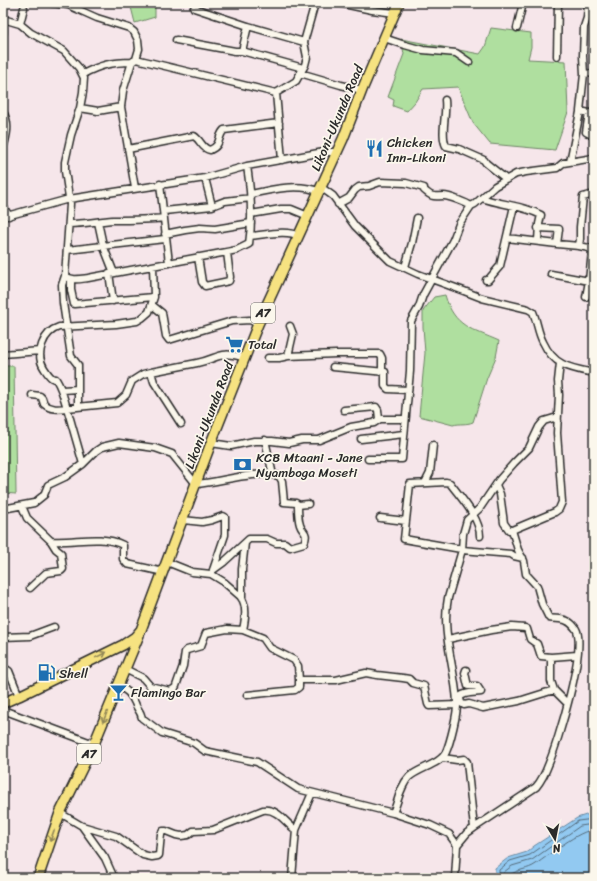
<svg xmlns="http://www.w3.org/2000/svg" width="597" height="881" font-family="Sriracha,sans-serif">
<rect width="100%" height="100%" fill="#f6e6ea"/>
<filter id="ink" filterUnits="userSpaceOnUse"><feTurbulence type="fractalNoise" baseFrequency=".025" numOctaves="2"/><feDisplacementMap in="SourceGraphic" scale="8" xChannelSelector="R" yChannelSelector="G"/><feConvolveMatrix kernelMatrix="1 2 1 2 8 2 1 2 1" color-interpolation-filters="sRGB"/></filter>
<g filter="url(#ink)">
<!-- green -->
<path fill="#afdf9f" stroke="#6d8565" d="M130 3H155V17L135 23Z
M491 28 531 33V47L528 59 566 61 568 112 555 150 490 144 473 123 458 87 423 89 415 102 407 111 393 106 394 100 388 97 404 54 401 39 480 54 485 47Z
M445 295C454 327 472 329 499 341L496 357 487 378 473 422C466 425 460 423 453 425L419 416 425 353 423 327V311L434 297Z
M3 366H14L16 494 3 493Z"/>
<!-- water -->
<path fill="#92c9f1" stroke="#698aa2" d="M589 814 594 815V878H495V868L508 858 527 852 534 846 577 818Z"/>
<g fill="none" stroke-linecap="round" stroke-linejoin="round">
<!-- shore -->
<path stroke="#546a7a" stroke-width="1" d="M499 878V870L510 861 530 855 578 821 594 819
M504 878V872L512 866 532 860 580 826 594 824
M510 878V875C518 869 528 870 536 864 548 856 580 829 594 830"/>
<defs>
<path id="minor" d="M52 3 68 5 97 18 129 28 134 32 138 40 139 49 136 59 132 62 123 91 121 107 135 188
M339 3 372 10 395 13
M588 3 587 18 584 27 583 56 584 74 580 111 594 114
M194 8 248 26 304 42
M3 16 4 3
M3 19 20 24 31 33 64 51 79 68 84 78 83 92 80 108 71 135 65 162V171L70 204 65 276C72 281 80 279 88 278L227 252 237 250 249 244C253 218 251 192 247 166
M20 24 24 8
M3 28V33
M517 28 523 3
M384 38 405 45 423 50 456 53 469 62
M176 40 235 51H242L303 68
M242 51 248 26
M557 56 558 3
M136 59 276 93 282 160
M300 73 341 85 362 90
M83 74C100 65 112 62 132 62
M584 74 594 73
M276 93 296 81 305 65 307 57 304 42 315 3
M445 100C447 115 440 134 446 146L459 149 484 160 486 163 506 179
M80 108 98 111 121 107
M3 112C10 123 7 136 3 148
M589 113 586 132 594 136
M128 149 194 136C201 140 202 149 210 150 222 145 217 137 224 130L279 123
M570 162 580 112
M205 178 212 206
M160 184 169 263
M322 188 333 196 355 226 390 261 418 274 464 291 482 298 528 309 533 312C537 321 538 333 543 342 554 366 570 368 594 373
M251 194C273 189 299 183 320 192
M482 198C501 205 523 205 541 215L539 224 538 241
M338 204 349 198 355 190 359 187 369 186 380 182 406 183 424 188V190C433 198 433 196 444 196 449 196 467 203 471 206
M3 206 9 216
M164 211 212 206 225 201 251 198
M251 214 281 209H291L308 216
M3 217 69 199 205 178 247 166 324 152H338
M98 222 103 245 114 273
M69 224C84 224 98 221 113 220 130 220 147 220 164 218
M538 228 559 229 557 244 579 246
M165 234 185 230 200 228 215 229 251 223
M250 236C264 235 287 229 299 236
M507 238 557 244
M67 250 165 239
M198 257 202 282 205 286 229 281 230 277 227 252
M153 266 154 297 149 312 142 318 137 321 116 324 59 327C43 332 35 354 44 368 46 371 49 376 52 378 57 381 54 376 57 381 62 389 64 399 67 408L117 403 126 395 132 381 143 374 151 372C166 369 182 366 197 363 220 358 219 350 245 358
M405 267 412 243 417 218
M109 273 113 301
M551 274 589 281
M65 276 62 285 63 303 71 356 78 365V406
M71 279V290L74 304 154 297
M486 280H488L500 266 514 206
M586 297 589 281 592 251 589 248 579 246 580 239V227L583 197 594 194
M152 305 162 313 166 336 169 340 232 321 250 320 258 324
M3 354 40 351
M288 356 293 334 290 326
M268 358H279L288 356 336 354H380L382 358V372
M333 367 385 372V386L388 389 408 390
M151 372 154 382 181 424
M62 390 78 389
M32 395 40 396 42 398 44 404C51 410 59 409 67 408L83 464
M344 410 376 407 378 410 379 419H405
M361 439 404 434
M265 440 273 475
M211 443 231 446 254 441H272L289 443 302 440H319L351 427 374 423 380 419
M368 459H402L410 371 411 321 419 307 423 295 453 240 459 224 471 206 475 204 495 186 516 174 526 172 557 168 563 163 594 158
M425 483 430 473 433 445
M22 506 27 518 51 541C75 543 100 534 123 545V559L127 564 164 572
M3 509 34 503 44 495 48 485 65 477 83 464 96 451 102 447 119 443 155 448 172 454 196 484C221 482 255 470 279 476L282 481 284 502 296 503 298 505 308 504
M380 518 406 521
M183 520 202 522 212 520 223 516 225 517V535L213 570
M512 530 555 512 559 509 562 502 557 433 559 395 558 381 560 363
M461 549 404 539 410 484 446 482 450 483C461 498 480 518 480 536
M462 550 463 534 467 520 480 508 499 480 514 463 529 448 539 427 544 421 554 418 558 421
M167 562 192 572 211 574 224 582 240 596C248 605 245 620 243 630L263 638 270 648 294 660 298 666 299 680H336L366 673 377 675 403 678 409 679 413 683 424 686 428 704 429 706 457 705
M213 570 224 562 249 539H267L276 543H285L290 547 304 543C309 532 302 532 300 525 298 519 298 511 298 505
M30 588 46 573 61 571 63 569 61 553 56 549 51 541
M242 599V569L245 543
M3 637 30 636 54 627
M448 639 491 630 512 627 525 628 527 629 530 639 537 644 541 656 551 657
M3 667 9 671 19 696
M125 669 143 678 150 686 170 691 175 688 176 686 183 666 185 652 187 650 201 646 206 633 227 629 243 630
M117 685C127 690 131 694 135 703 137 710 140 709 142 718L162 733 194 743 205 751 257 762 298 789 393 813 430 825 449 834 457 845 455 878
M247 695 295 690 299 687V680
M460 698 461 703 464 705 469 704 483 708 519 701 554 690
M457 699C463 692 473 693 481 692L477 686H468L465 673 466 670
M567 703 554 690 551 681V657L577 655
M3 710 94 744
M443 758 457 760 464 759 467 762 474 828 467 833 457 845
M60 813 82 826 116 836 143 855 152 857 158 856 159 855 161 834 163 831H166L176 835 181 836 188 835 193 831 213 830 263 810C278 808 285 823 296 830
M393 813C398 802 400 786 409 777 419 768 441 764 446 752 450 743 458 712 457 702 455 667 441 633 448 598L462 550 511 554 514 556 523 558
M82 826 105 858 114 878
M474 828 536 787C542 780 546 771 549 763 558 742 587 647 576 629 568 617 560 620 549 618L542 604 537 586 526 574 524 561 518 550 512 530H509L504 523 500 494 496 485
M292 878 296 830 312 793"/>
<path id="highway" d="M3 703 19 696 123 645 135 637 141 630 211 443 258 324 343 139 362 90 399 3
M38 878 60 813 94 744 139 635"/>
</defs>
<!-- minor casing -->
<use href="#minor" stroke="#2b2b2b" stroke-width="9"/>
<!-- highway casing -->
<use href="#highway" stroke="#2b2b2b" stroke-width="12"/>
<!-- minor -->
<use href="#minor" stroke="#fbf7ec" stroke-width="6"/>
<!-- highway -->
<use href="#highway" stroke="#f6e281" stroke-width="9"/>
</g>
<!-- one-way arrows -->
<defs><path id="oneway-shaft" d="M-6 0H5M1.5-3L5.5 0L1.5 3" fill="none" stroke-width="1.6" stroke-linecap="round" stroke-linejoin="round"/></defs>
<g stroke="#908656">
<use href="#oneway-shaft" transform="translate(101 655) rotate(-26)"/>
<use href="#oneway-shaft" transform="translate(105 717) rotate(113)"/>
<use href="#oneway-shaft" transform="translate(52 836) rotate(110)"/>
</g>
</g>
<!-- icons -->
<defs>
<symbol id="restaurant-bare" viewBox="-9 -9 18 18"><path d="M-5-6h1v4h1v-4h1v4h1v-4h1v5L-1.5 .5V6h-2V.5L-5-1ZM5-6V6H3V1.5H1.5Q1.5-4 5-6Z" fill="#1f6fb2" stroke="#fbf7ec" stroke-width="2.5" paint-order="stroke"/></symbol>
<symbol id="supermarket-bare" viewBox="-9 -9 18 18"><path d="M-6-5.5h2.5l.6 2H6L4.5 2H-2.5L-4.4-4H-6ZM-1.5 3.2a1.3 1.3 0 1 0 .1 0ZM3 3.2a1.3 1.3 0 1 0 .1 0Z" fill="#1f6fb2" stroke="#fbf7ec" stroke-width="2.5" paint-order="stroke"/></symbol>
<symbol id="bank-bare" viewBox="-9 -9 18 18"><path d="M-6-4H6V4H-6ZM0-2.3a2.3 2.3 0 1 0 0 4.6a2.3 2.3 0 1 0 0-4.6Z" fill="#1f6fb2" stroke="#fbf7ec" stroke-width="2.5" paint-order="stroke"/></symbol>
<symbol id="fuel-bare" viewBox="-9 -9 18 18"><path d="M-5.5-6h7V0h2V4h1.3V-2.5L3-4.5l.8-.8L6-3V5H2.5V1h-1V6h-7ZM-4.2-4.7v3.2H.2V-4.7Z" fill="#1f6fb2" stroke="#fbf7ec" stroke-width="2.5" paint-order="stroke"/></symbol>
<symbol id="bar-bare" viewBox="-9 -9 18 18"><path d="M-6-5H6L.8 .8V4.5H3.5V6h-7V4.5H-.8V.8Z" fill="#1f6fb2" stroke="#fbf7ec" stroke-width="2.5" paint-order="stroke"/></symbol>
</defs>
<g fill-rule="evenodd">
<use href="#restaurant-bare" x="362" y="136" width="25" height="25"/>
<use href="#supermarket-bare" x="222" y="332" width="25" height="25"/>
<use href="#bank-bare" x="230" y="452" width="25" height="25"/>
<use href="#fuel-bare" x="34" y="660" width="25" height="25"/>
<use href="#bar-bare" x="106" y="680" width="25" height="25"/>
</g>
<g text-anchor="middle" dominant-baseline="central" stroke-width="3.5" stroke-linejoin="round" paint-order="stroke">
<!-- shield labels -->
<g fill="#fbf7ec" stroke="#696865" stroke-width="1">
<rect x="251" y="303" width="24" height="20" rx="3"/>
<rect x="77" y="744" width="24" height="20" rx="3"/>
</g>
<g font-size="12" font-weight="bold" fill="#2b2b2b">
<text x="263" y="313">A7</text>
<text x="89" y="754">A7</text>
</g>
<!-- street labels -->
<g font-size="13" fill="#2b2b2b" stroke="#fbf7ec">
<text transform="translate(337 118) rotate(-67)">Likoni-Ukunda Road</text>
<text transform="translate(209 415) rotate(-69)">Likoni-Ukunda Road</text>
</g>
<!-- poi labels -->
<g font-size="13" fill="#2b2b2b" stroke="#fbf7ec" text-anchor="start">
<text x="387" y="142">Chicken<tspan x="387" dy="15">Inn-Likoni</tspan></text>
<text x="248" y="344">Total</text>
<text x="256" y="457">KCB Mtaani - Jane<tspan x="256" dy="15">Nyamboga Moseti</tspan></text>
<text x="59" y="673">Shell</text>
<text x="131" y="692">Flamingo Bar</text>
</g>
</g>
<!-- margin -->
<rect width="597" height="881" fill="none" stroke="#fbf7ec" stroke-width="16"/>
<rect x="8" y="8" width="581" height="865" fill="none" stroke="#2b2b2b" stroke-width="1.5" filter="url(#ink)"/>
<!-- north arrow -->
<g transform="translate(555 839) rotate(170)" stroke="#fbf7ec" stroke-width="3" paint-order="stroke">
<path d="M0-3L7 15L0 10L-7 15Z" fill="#2b2b2b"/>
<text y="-6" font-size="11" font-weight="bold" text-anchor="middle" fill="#2b2b2b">N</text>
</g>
</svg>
